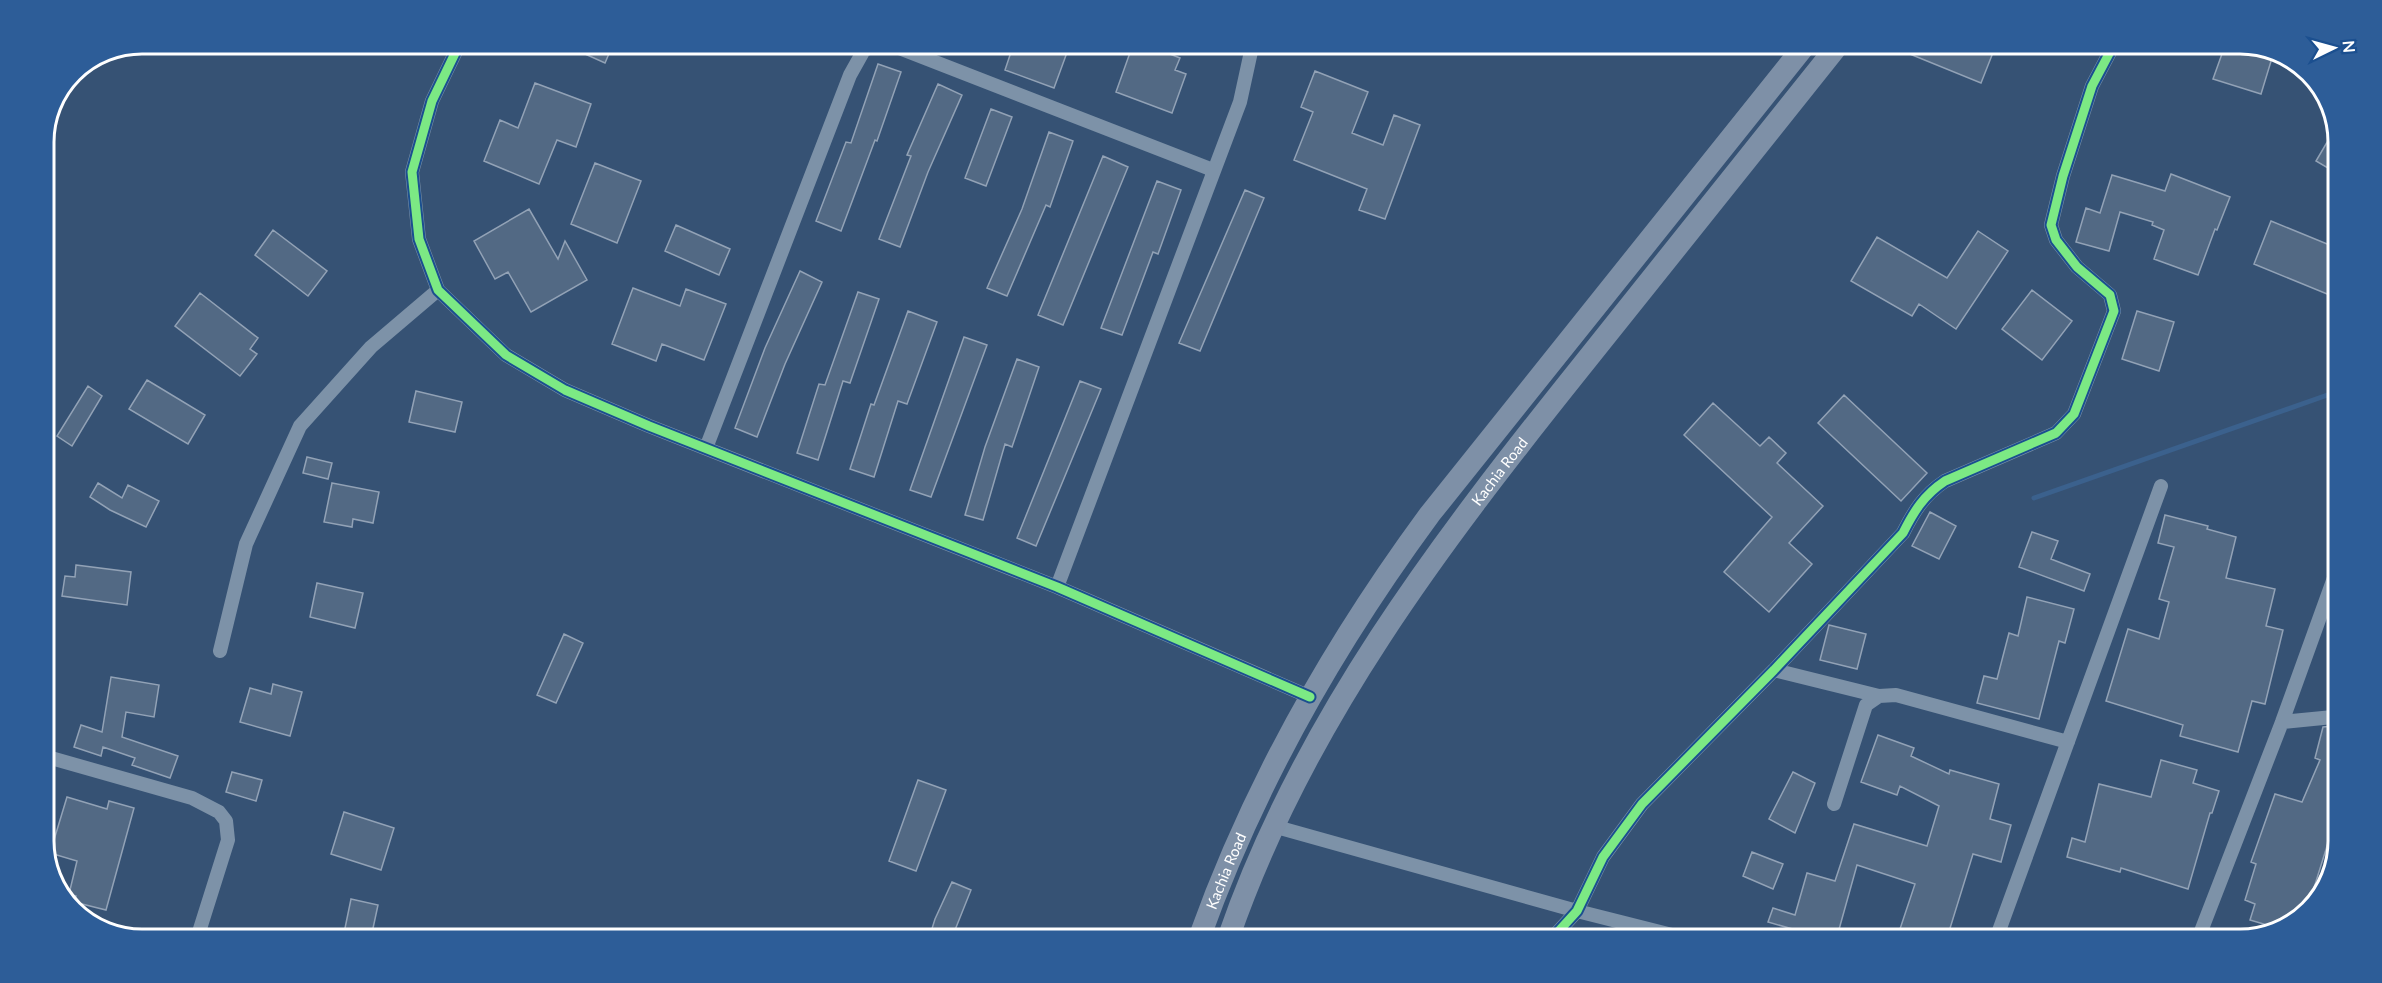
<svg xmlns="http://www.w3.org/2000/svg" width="2382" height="983" font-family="Lato,sans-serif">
<rect width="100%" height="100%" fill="#365274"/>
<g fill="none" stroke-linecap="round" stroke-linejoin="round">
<!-- stream -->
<path stroke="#3b618d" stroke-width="5" d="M2034 498 2336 392"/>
</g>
<!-- building -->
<path fill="#526984" stroke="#92a2b6" stroke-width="1.5" d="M565 45H602L611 49 605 63Z
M1013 46 1069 47 1054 88 1005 70Z
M1132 47H1173L1170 54 1180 58 1175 70 1186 74 1172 113 1116 92Z
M1900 50H1994L1981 83Z
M2223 51H2249L2272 58 2261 94 2213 79Z
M878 64 901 72 877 141 875 140 841 231 816 221 846 142 851 143Z
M1315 71 1368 92 1352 133 1383 145 1394 115 1420 125 1385 219 1359 210 1367 189 1294 160 1313 112 1301 107Z
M535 83 591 104 576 147 557 140 539 184 484 161 500 120 518 128Z
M938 84 962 95 928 172 900 247 879 239 911 156 907 155Z
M991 109 1012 117 986 186 965 178Z
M2336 127 2338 135V174L2316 161Z
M1049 132 1073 141 1050 207 1046 205 1007 296 987 288 1022 209Z
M1103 156 1128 167 1063 325 1038 315Z
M595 163 641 181 617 243 571 224Z
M2171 174 2230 197 2217 230 2215 229 2198 275 2154 259 2164 230 2152 225 2153 222 2120 212 2109 251 2076 242 2086 208 2100 213 2112 175 2165 191Z
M1157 181 1181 190 1158 254 1153 252 1122 335 1101 328Z
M1245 190 1264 198 1200 351 1179 343Z
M529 209 558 259 565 241 587 280 531 312 508 272 495 279 474 241Z
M2271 221 2337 248V283L2332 296 2254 264Z
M676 225 730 249 719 275 665 251Z
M273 230 327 271 308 296 255 255Z
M1978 231 2008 251 1956 329 1919 304 1912 316 1851 281 1877 237 1947 278Z
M800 271 822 282 785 364 757 437 735 428 765 348Z
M633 288 680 306 686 289 726 304 704 360 662 344 656 361 612 344Z
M2032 290 2072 321 2042 360 2002 329Z
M858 292 879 299 850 383 843 381 818 460 797 453 819 384 825 385Z
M200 293 258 338 250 349 257 354 240 376 175 326Z
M908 311 937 322 907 404 898 401 874 477 850 469 871 404 874 405Z
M2137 311 2174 322 2159 371 2122 359Z
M964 337 987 345 931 497 910 490Z
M1017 359 1039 367 1012 447 1005 444 983 520 965 515 985 447Z
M147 380 205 415 188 444 129 409Z
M1080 381 1101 389 1036 546 1017 538Z
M88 386 102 396 72 446 57 436Z
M416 391 462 402 455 432 409 422Z
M1844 395 1927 473 1901 501 1818 423Z
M1713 403 1760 446 1769 437 1786 453 1777 463 1823 506 1789 543 1812 564 1769 612 1724 572 1772 517 1684 435Z
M307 457 332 463 328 479 303 473Z
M98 483 122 498 128 485 159 501 146 527 110 510 90 497Z
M332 483 379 492 373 523 353 519 352 527 324 522Z
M1930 512 1956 526 1939 559 1912 546Z
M2165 515 2208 526 2207 529 2236 537 2226 578 2275 589 2266 626 2283 630 2265 704 2252 701 2238 752 2180 736 2183 725 2106 701 2128 629 2159 639 2169 602 2159 599 2174 547 2158 543Z
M2032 532 2058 541 2051 559 2090 574 2084 591 2019 567Z
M76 565 131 572 127 605 62 596 65 576 75 577Z
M317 583 363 593 355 628 310 617Z
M2027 597 2074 609 2065 643 2059 641 2039 719 1977 703 1984 676 1997 679 2009 633 2018 636Z
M1829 625 1866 634 1857 669 1820 660Z
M564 634 583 643 556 703 537 695Z
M111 677 159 685 154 717 126 712 122 737 178 756 170 778 132 765 135 758 103 747 101 756 74 747 81 725 102 732Z
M273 684 302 692 290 736 240 722 250 688 271 694Z
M2333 726 2331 844 2328 843 2308 907 2295 923 2277 928 2250 920 2255 904 2245 900 2256 864 2251 862 2275 794 2302 802 2320 760 2315 758 2323 727Z
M1878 735 1914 748 1911 756 1949 774 1950 770 1999 784 1990 819 2011 825 2001 862 1973 854 1947 938H1897L1915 884 1857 865 1838 933 1827 930 1824 938 1768 922 1773 908 1795 915 1807 873 1835 881 1854 824 1927 846 1939 806 1900 786 1897 795 1861 782Z
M2161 760 2197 770 2193 783 2219 791 2212 813H2210L2188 889 2121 868 2120 872 2067 857 2072 838 2085 842 2099 784 2151 797Z
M232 772 262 780 256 801 226 792Z
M1793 772 1815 783 1795 833 1769 819Z
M918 780 946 790 916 871 889 861Z
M67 797 107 809 109 801 134 808 106 910 74 902 76 896 69 894 77 861 50 853Z
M344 812 394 828 381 870 331 854Z
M1752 852 1783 864 1773 889 1743 876Z
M952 882 971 890 953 935H930L935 919Z
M351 899 378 905 372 933H344Z"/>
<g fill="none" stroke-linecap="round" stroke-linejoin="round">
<!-- minor -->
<path stroke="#7d92a8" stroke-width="14" d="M459 45 432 101 412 172 419 239 438 290 506 355 565 390 649 426 1057 587 1310 697
M894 46 1213 170
M706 448 850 75 864 50 875 46
M1057 587 1240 102 1252 47
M220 651 246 544 300 426 371 347 438 290
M1774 670 1879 696 1896 695 2068 742
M2282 722 2333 717
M44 756 192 798 219 812 226 821 228 840 199 932
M1834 804 1866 705 1879 696
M1273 826 1577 911 1684 938
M1556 937 1557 933 1577 911 1603 857 1642 804 1774 670 1903 533C1914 511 1924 495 1945 481L2056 433 2074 414 2114 311 2110 295 2077 267 2056 240 2051 225 2063 176 2092 86 2111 50
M1996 939 2161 486
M2198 939 2282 722 2334 578"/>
<!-- trunk -->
<g stroke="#7e90a7" stroke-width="22">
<path id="s1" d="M1200 936C1254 785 1335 643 1430 514L1802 49"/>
<path id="s2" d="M1229 936C1303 722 1441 542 1581 367 1666 261 1751 155 1835 49"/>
</g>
<defs>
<path id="cycleway" d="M459 45 432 101 412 172 419 239 438 290 506 355 565 390 649 426 1057 587 1310 697
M1556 937 1557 933 1577 911 1603 857 1642 804 1774 670 1903 533C1914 511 1924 495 1945 481L2056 433 2074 414 2114 311 2110 295 2077 267 2056 240 2051 225 2063 176 2092 86 2111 50"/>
</defs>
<!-- cycleway casing -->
<use href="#cycleway" stroke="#1b4f8f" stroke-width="13"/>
<!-- cycleway -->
<use href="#cycleway" stroke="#7ce984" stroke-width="9"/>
</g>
<g text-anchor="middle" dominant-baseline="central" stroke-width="6" stroke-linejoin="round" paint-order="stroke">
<!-- street labels -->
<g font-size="15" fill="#fff" stroke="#1b4f8f">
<text stroke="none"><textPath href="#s2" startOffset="540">Kachia Road</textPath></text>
<text stroke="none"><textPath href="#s1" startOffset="70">Kachia Road</textPath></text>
</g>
</g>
<!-- crop -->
<path d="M0 0H2382V983H0ZM142 54H2240A88 88 0 0 1 2328 142V841A88 88 0 0 1 2240 929H142A88 88 0 0 1 54 841V142A88 88 0 0 1 142 54Z" fill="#2d5d98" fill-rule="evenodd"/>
<path fill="none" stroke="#fff" stroke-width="3" d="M142 54H2240A88 88 0 0 1 2328 142V841A88 88 0 0 1 2240 929H142A88 88 0 0 1 54 841V142A88 88 0 0 1 142 54Z"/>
<!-- north arrow -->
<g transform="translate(2334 48) rotate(85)" stroke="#1b4f8f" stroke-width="4.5" paint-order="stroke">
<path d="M0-4.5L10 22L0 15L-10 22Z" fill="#ffffff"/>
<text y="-9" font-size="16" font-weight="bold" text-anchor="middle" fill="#ffffff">N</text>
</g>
</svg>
